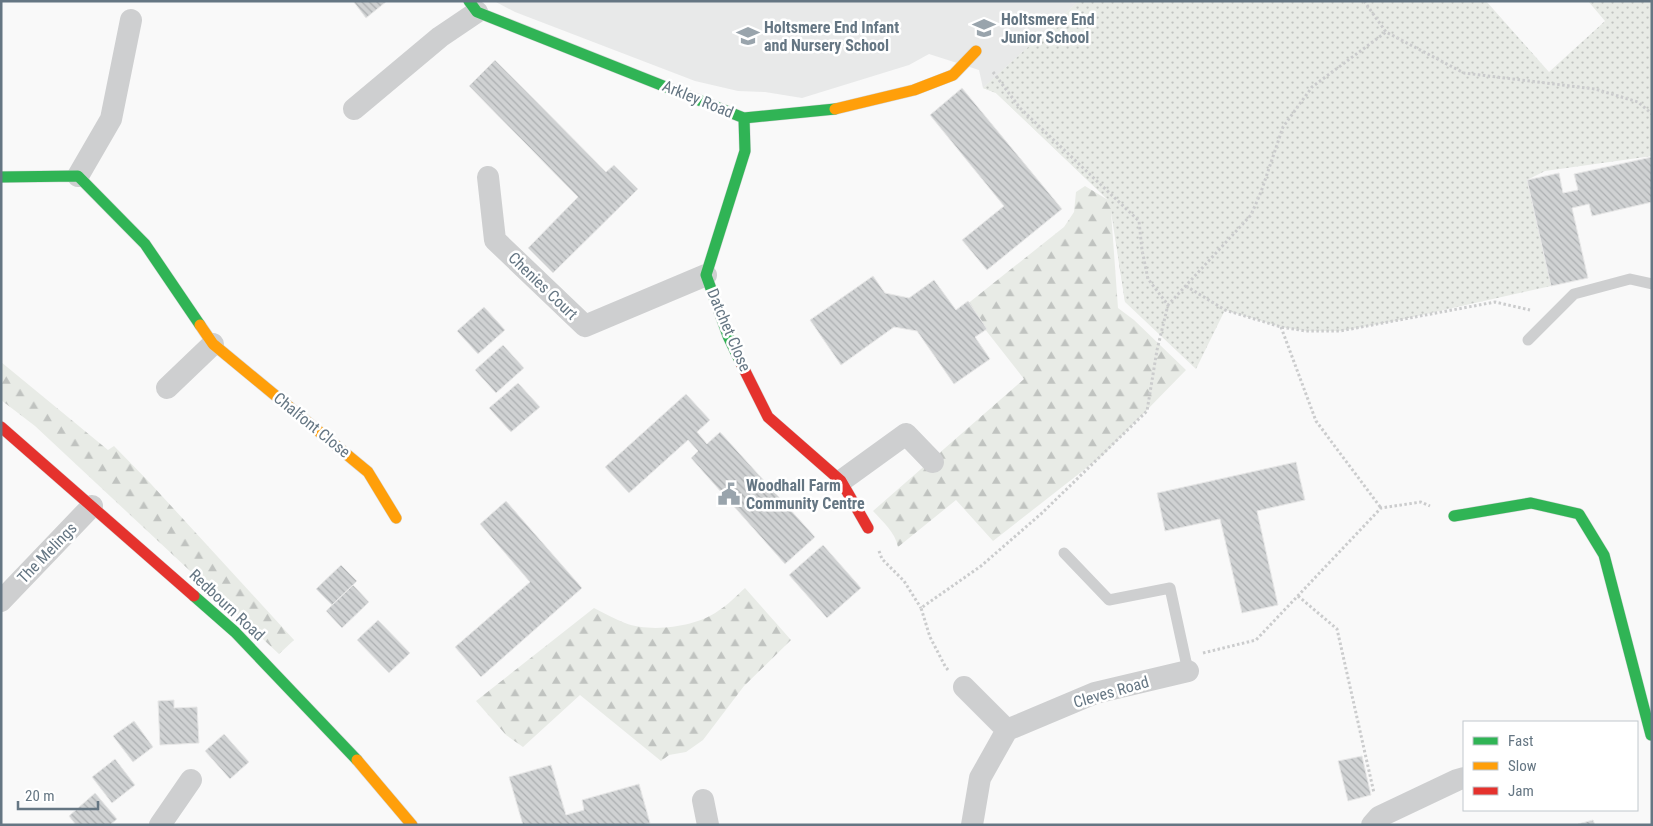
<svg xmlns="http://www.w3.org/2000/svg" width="1653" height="826" font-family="'Roboto Condensed',sans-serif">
<defs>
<pattern id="forest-firs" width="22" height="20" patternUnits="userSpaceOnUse" patternTransform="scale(1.25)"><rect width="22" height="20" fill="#e8ebe6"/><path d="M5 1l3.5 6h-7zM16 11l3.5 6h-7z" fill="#c0c3c0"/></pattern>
<pattern id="park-dots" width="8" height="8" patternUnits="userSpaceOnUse" patternTransform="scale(1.25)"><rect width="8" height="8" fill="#e8ebe6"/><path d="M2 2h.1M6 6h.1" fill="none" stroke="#c0c3c0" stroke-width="1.8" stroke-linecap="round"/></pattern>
<pattern id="building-back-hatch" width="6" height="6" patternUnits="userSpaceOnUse" patternTransform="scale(1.25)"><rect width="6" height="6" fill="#d0d2d3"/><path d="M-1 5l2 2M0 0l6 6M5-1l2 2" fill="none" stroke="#acafb1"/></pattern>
</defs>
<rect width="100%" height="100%" fill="#f9f9f9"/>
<!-- built -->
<path fill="#e8e9e9" d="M494 1H1079L983 88 979 70 929 54 909 65 802 98 765 92 738 91 695 81 515 12Z"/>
<!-- forest -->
<path fill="url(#forest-firs)" d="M1079 1 1230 211 1125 302 1111 212 1118 308 1134 320 1186 370 1103 455 993 541 956 500 898 547C895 532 883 522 873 511L1024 379 966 305 1064 227 1074 212 1076 192 1085 186 1108 200 996 93 983 88Z
M1 362 108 450 114 446 151 484 294 640 279 654 35 426 1 400Z
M745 588 791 640 744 686 703 740 686 752 669 755 661 761 580 695 523 747 506 735 476 701 594 608C604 613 615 619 625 623 651 633 696 627 718 611 728 605 736 596 745 588Z"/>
<!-- park -->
<path fill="url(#park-dots)" d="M1079 1H1486L1549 72 1605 21 1588 1H1652V149L1650 152 1652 156 1545 171 1527 180 1551 286 1395 321 1340 331H1306L1281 327 1225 310 1196 369 1125 302 1110 201 996 93 983 88Z"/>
<!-- building -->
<path fill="url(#building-back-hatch)" stroke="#e8e8e8" d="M353 1H387L366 18Z
M495 60 606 172 614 165 638 189 553 273 528 248 578 197 469 86Z
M962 88 1062 209 987 270 962 240 1004 206 930 115Z
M1652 157V202L1592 216 1589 204 1572 208 1588 278 1551 286 1527 180 1559 173 1563 193 1578 190 1574 174Z
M873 276 885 293 909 298 934 280 956 310 968 301 987 329 975 337 990 359 954 384 917 331 894 327 841 365 810 320Z
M484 307 505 330 478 354 457 331Z
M503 345 524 368 496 393 475 370Z
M518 383 540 407 511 432 489 408Z
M686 394 710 420 697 432 707 444 720 432 815 537 785 564 691 458 698 451 688 440 629 493 605 467Z
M1296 462 1305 500 1257 511 1278 605 1242 613 1220 519 1165 531 1157 493Z
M506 501 582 588 481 677 455 647 530 582 480 524Z
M823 545 861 588 827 618 789 575Z
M341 565 357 581 332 605 316 589Z
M353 585 369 602 342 628 326 611Z
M378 620 410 653 389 673 357 640Z
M174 700V708L197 707 199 743 160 745 158 701Z
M134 721 153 747 133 762 113 736Z
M224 734 249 762 230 779 205 751Z
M1362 756 1371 795 1348 801 1338 761Z
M115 759 135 785 112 803 92 777Z
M551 765 566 815 584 810 582 800 639 784 650 823 643 825H523L509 777Z
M95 793 117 819 110 825H76L69 816Z
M1593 820 1595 825H1578V824Z"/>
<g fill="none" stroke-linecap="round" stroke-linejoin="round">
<defs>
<path id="fast" d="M469 1 477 12 744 118 835 109
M1 177 78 176 145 244 200 325
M741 363 728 336 706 275 745 151 744 118
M1454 516 1531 503 1579 514 1604 555 1651 735
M194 596 235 632 357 760"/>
<path id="slow" d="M835 109 914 90 953 75 976 51
M200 325 213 344 368 472 396 518
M357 760 412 825"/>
<path id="jam" d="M741 363 768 417 841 481 868 528
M1 427 194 596"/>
</defs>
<!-- fast casing -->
<use href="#fast" stroke="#d5d6d7" stroke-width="12"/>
<!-- slow casing -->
<use href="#slow" stroke="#d5d6d7" stroke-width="12"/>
<!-- jam casing -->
<use href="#jam" stroke="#d5d6d7" stroke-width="12"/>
<!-- path -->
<path stroke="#cbcccd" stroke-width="3" stroke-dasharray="2.5 2.5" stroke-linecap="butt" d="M1364 1 1386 32 1464 73 1595 89 1638 102 1652 114
M993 72 1020 108 1139 221 1142 250 1148 279 1168 305 1251 215 1261 192 1283 127 1312 87 1386 32
M1186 286 1225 310 1281 327 1306 331H1340L1495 302 1530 310
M1281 327 1316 421 1381 508
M879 551 882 559 904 581 921 608
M1298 596 1337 629 1374 793
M1203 653 1256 640 1381 508 1421 502 1430 506
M948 670 945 666 930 637 921 608 981 566 1042 513 1147 411 1157 350 1168 305"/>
<!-- lane -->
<path stroke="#cecfd0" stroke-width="11" d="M1528 340 1574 294 1630 279 1652 284
M1064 553 1109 600 1170 588 1188 671"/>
<!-- street -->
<path stroke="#cecfd0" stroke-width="22" d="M354 109 440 37 477 12
M78 176 111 119 131 20
M488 177 495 240 585 326 706 275
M167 388 213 344
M841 481 906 434 933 462
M1 601 92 506
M964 687 1007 730
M703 800 708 825
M160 825 191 780
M972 825 980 778 1007 730 1095 693 1188 671
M1372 825 1379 817 1457 780 1464 778"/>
<!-- fast -->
<use href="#fast" stroke="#30b455" stroke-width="11"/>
<!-- slow -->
<use href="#slow" stroke="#ff9f0a" stroke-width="11"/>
<!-- jam -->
<use href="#jam" stroke="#e5322d" stroke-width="11"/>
</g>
<!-- icons -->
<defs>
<symbol id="school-bare" viewBox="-9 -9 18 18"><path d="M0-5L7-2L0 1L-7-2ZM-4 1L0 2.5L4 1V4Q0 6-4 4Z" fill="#99a4ac" stroke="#fff" stroke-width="2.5" paint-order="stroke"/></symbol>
<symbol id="civic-bare" viewBox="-9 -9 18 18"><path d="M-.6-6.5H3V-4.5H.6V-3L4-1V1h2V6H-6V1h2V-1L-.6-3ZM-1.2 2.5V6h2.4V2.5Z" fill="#99a4ac" stroke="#fff" stroke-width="2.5" paint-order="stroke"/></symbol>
</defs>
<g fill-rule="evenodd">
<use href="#school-bare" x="968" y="12" width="32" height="32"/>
<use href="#school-bare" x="732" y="20" width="32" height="32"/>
<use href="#civic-bare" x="713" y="478" width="32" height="32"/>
</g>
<g text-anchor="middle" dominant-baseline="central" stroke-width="5" stroke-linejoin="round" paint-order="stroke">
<!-- poi labels -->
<g font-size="16" font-weight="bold" fill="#657683" stroke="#fff" text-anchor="start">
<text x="1001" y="19">Holtsmere End<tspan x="1001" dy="18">Junior School</tspan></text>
<text x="764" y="27">Holtsmere End Infant<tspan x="764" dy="18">and Nursery School</tspan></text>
<text x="746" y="485">Woodhall Farm<tspan x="746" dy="18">Community Centre</tspan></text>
</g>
<!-- street labels -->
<g font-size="16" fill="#657683" stroke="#fff">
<text transform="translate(698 99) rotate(22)">Arkley Road</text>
<text transform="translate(543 286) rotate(44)">Chenies Court</text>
<text transform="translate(729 330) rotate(67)">Datchet Close</text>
<text transform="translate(312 425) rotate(39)">Chalfont Close</text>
<text transform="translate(47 553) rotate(-46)">The Melings</text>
<text transform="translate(227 605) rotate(43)">Redbourn Road</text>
<text transform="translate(1111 692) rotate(-16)">Cleves Road</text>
</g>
</g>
<!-- border -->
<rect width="1653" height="826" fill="none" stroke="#657683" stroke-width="5"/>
<!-- legend -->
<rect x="1463" y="721" width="175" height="90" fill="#ffffff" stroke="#c1c8cd"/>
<rect x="1473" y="737" width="25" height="8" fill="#30b455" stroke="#c1c8cd"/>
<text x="1508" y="746" font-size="15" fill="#657683">Fast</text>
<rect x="1473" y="762" width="25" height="8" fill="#ff9f0a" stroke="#c1c8cd"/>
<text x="1508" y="771" font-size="15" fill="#657683">Slow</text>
<rect x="1473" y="787" width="25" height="8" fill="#e5322d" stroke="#c1c8cd"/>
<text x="1508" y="796" font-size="15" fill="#657683">Jam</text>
<!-- scale -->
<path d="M18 801v8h80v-8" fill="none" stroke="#657683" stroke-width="2.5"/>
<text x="25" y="801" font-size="15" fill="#657683" stroke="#ffffff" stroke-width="4" paint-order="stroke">20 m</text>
</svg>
